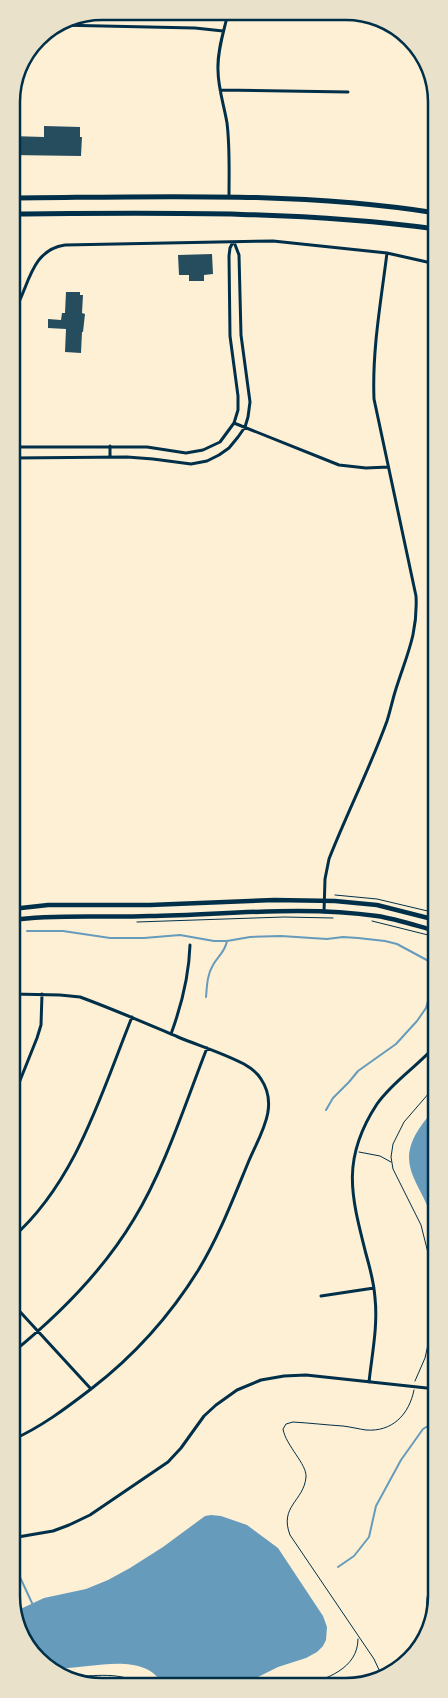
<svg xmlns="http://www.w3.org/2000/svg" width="448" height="1698" font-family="'Archivo Narrow',sans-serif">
<rect width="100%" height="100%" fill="#fdf0d5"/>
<!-- water -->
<path fill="#669bbc" d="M436 1108V1239C431 1180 378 1169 436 1108Z
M211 1515 221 1516 247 1525 278 1548 323 1616 327 1627 326 1640 323 1646 317 1652 306 1658 278 1667 240 1686 163 1685C144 1649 88 1670 56 1668 50 1667 40 1661 36 1657 29 1652 18 1621 14 1612L44 1598 86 1589 108 1580 130 1568 163 1547 205 1516Z"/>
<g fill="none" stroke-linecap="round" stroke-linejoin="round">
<!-- stream -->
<path stroke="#669bbc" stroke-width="2" d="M27 931H63L110 938H144L180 935 214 941H227L250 937 281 936 327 939 343 937 358 938 385 941 397 944 436 965
M206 997C207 986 207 975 213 965 218 956 225 952 227 941
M326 1110 333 1098 349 1082 358 1071 396 1044 417 1021 426 1008 436 973
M12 1560 32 1603
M338 1567 354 1556 369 1537 376 1506 401 1460 423 1429 436 1421"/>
</g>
<!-- building -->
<path fill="#264d5e" d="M11 100H16L15 121H11Z
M44 126 80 127V137H82L81 156 11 155V136L44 137Z
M212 254 213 274 204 275V281H189V275H179L178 255Z
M66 292H80V295H83L82 313 85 314 83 332H82L81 353 65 352 66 329 48 328V319L61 320 62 313H65Z"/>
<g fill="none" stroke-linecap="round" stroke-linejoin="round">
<!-- path -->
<path stroke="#003049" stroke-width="1" d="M335 895 377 899 436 913
M372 921 436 937
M137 922 284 917 333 918
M359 1152 380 1156 391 1162
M415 1381 425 1358 429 1340V1257L421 1225 393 1169 391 1157 393 1144 404 1122 436 1085
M381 1674 374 1659 290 1535C279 1506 304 1501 306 1477 307 1464 286 1446 283 1429L286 1424 293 1422C310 1423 327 1425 343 1426 351 1427 359 1429 366 1430 392 1432 409 1415 414 1390
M70 1677C95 1676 121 1671 142 1685
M302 1686C326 1679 358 1669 358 1639"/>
<!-- minor -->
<path stroke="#003049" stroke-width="3" d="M228 13C224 31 217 51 218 70 218 88 224 105 227 123 230 147 229 172 229 197
M57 25 195 28 223 31
M220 90 348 92
M12 315C29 290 29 250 65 245L273 241 387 253 436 264
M234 423 339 465 366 468 388 467
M110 446V457
M12 447H147L186 453 203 450 220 442 234 423 238 410V396L230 336 229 256 230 248 233 242
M12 458 127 457 153 459 191 464 207 461 219 455 229 448 238 437 245 427 248 417 250 402 241 335 239 255 234 242
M324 912 325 879 329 859C347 813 370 768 387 721 390 712 392 702 395 692 406 656 418 635 416 596L374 399C372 350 381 301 387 253
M12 994 60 995 80 997C113 1009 145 1023 178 1037 200 1046 223 1053 244 1064 251 1068 257 1072 261 1079 280 1107 259 1136 248 1163 233 1199 219 1236 199 1269 170 1316 134 1356 91 1389 65 1409 41 1427 12 1440
M171 1034C182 1004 189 977 190 945
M13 1098 37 1038 41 1025 42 994
M12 1238C76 1182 101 1094 132 1017
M321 1296 374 1288
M12 1303 91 1389
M12 1353C59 1315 103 1271 134 1219 165 1168 185 1104 207 1048
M369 1382C372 1354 378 1326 375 1298 374 1283 370 1268 366 1254 351 1195 341 1159 377 1104 393 1081 418 1066 436 1045
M12 1538 53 1531 69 1525 90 1515 168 1462 181 1448 204 1416 216 1405 237 1390 261 1380 284 1376 306 1375 436 1389
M426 1628 428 1598 437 1564"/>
<!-- secondary -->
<path stroke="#003049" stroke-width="4.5" d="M12 909 48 905H150L274 900 335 901 377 905 436 920
M12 920C57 914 103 918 149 916 225 915 302 905 377 916 397 919 417 926 436 931"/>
<!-- trunk -->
<path stroke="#003049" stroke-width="5" d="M11 198C153 197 296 191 436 213
M11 214C154 213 295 210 436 229"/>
</g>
<!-- crop -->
<path d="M0 0H448V1698H0ZM102 20H346A82 82 0 0 1 428 102V1596A82 82 0 0 1 346 1678H102A82 82 0 0 1 20 1596V102A82 82 0 0 1 102 20Z" fill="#e9e1ca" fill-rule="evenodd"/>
<path fill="none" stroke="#003049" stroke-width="2.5" d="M102 20H346A82 82 0 0 1 428 102V1596A82 82 0 0 1 346 1678H102A82 82 0 0 1 20 1596V102A82 82 0 0 1 102 20Z"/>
</svg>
